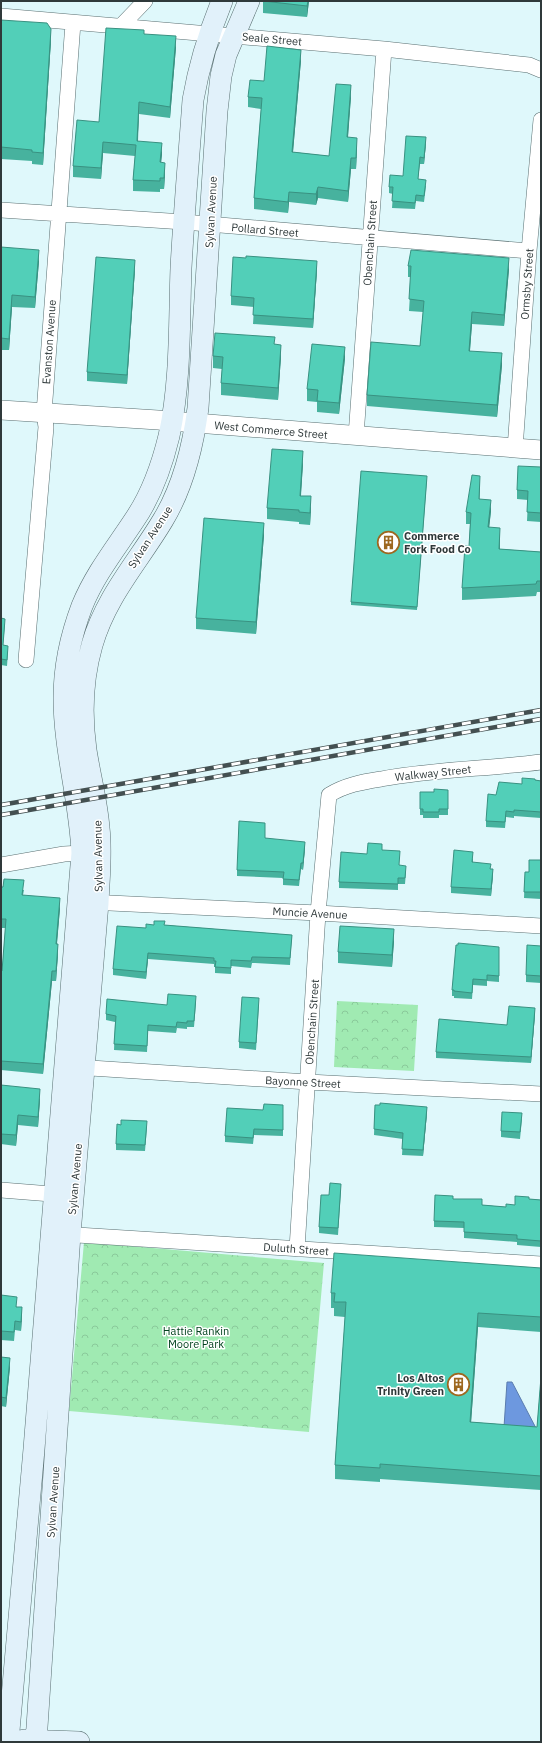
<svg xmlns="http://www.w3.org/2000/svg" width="542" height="1743" font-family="'IBM Plex Sans',sans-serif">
<defs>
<pattern id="park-crowns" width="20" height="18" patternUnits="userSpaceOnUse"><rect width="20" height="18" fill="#a0eab2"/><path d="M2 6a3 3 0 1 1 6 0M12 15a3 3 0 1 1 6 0" fill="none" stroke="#8ac99a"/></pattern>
</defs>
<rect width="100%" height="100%" fill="#dff8fb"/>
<!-- park -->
<path fill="url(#park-crowns)" d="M337 1001 418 1005 414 1071 334 1067Z
M84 1242 324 1263 309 1432 69 1411Z"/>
<!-- water -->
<path fill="#6d98df" stroke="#5a7cae" d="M507 1382H512L538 1432 504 1427Z"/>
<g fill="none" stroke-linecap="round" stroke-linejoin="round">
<defs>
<path id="minor" d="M1 16 384 49 529 65 541 70
M121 26 145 1
M1 210 184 222 529 251
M356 436 384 49
M515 449 529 251 541 120
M26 660 46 427 44 413 73 23
M1 865 64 854 82 853
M89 902 318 913 541 926
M75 1067 308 1082 541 1094
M1 1190 64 1195
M61 1234 541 1264
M297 1249 318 913 329 795C345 785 362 782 381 779 434 769 488 769 541 762"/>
<path id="tertiary" d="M1 410 158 420 541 450"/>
<path id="secondary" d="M24 1740 79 1742
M8 1742 34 1449 82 853C80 801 64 750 64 698 64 667 71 635 82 606 95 574 116 548 135 519 152 494 162 465 169 436 181 381 179 324 181 268 184 212 189 156 193 100 199 65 209 33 222 1
M36 1742 70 1234 98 903C99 878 102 853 99 828 97 802 90 776 86 750 81 714 82 680 92 645 106 596 138 562 163 520 183 487 193 446 198 408L217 111 221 76 226 55 249 1"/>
</defs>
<!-- minor casing -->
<use href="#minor" stroke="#596f71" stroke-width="16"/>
<!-- tertiary casing -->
<use href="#tertiary" stroke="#596f71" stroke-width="20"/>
<!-- secondary casing -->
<use href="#secondary" stroke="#596f71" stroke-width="22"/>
<!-- minor -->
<use href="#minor" stroke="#fff" stroke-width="15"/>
<!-- tertiary -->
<use href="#tertiary" stroke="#fff" stroke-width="19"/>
<!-- secondary -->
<use href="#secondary" stroke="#e1f1fa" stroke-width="21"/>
<defs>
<path id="rail" d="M1 805 541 710
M1 815 541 719"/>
</defs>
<!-- rail casing -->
<use href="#rail" stroke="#445051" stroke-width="4.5"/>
<!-- rail -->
<use href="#rail" stroke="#fff" stroke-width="3" stroke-dasharray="9" stroke-linecap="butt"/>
</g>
<!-- wall -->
<path fill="#47b29e" d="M263 1H309L307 17 263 13Z
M1 20 51 40 43 165 32 164V161L1 159Z
M144 34 176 47 170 118 139 114 138 141 162 154 161 162 165 174 164 189H160V192L133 191V180L135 156 103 153 101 179 73 177V166L99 122Z
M301 60 293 152 329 156 351 96 348 138 357 149 356 169H351L348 202 318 198 316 205 289 202 288 213 254 209V198L261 109 248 107V97L264 81Z
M426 143 424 164H420L418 179 426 186 424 202 416 201 415 209 392 208 393 194 389 193V187L403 176Z
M1 247 39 261 35 308 12 307 9 350H1Z
M246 258 317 270 313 328 253 324 254 307 231 305V296Z
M408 266 509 269 504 326 472 324 470 351 502 365 497 417 367 406V395L420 346 423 312 409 311 411 277H408Z
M135 269 127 384 87 381V372Z
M275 344 281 356 278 400 221 395V383L222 369 213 368V356Z
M345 358 339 414 317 412V402L307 401V389Z
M303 463 301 496 311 508 310 525 299 524V522L267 519V508Z
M541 467V522L527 521 528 500 517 499V490Z
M427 479 417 610 351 605V602Z
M480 487 479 499 491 511 489 527 500 539V549L541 552V592H537L536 596 462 600V588L469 546 470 524H466V512Z
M264 535 256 634 196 629V618Z
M1 618 5 625 3 645 8 652 7 666 1 665V667Z
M535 780 541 781V818L514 816V818L506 817 505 828 486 827V821L496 795 522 784Z
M448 790V815H439V818H423V815H420V792H434Z
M265 838 305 848 303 870 301 869 299 886 283 885V878L237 876V870Z
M382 850 406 872 405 884H398V890L339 888V882L367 854Z
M473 858V863L491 869 493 875 491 896 451 893V887Z
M525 872 541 887V899L524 898Z
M1 887 24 890 23 895 60 908 57 944 58 954 56 981H52L43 1074 1 1070V971H2L6 928H1Z
M164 925 292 935 290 965 255 963H252L251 968 231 966V974L215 973V967H214V964L148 959 146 979 113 975V969L146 928Z
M394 941 392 967 338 963V952Z
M541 946V983L526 982V975Z
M499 947V982L487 981V986L473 985 472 999 454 998V996H452V990Z
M196 1003 194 1027H187V1029L177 1028 176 1033 148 1031 147 1052 114 1050 115 1022 106 1020V1014L167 1005Z
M259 1005 256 1050 239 1048V1042Z
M535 1014 531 1063 436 1058V1052Z
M1 1085 40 1099 38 1127 18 1125 16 1146 1 1144Z
M283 1105V1136L254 1135 253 1144 225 1142V1136L263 1110Z
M375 1105 427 1113 423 1156 402 1155 403 1139 374 1135Z
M522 1119 520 1139 501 1137V1131Z
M121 1125 147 1127 145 1151 116 1150V1144Z
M341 1190 338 1235 319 1233V1227L329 1195Z
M453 1199 482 1205 506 1207 515 1205 529 1199 541 1200V1247L517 1245V1242L464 1238V1228L434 1227V1221Z
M541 1268V1332L478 1327 471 1422 537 1427 541 1377V1490L380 1479V1482L335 1479V1465L345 1317 334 1316V1308H331V1293Z
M1 1295 17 1307 22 1316 21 1331 15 1330 14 1341 1 1340Z
M1 1357 10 1367 6 1407 1 1406Z"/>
<!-- shaded-wall -->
<path fill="#399181" d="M308 1H309L307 17V6Z
M51 29V40L43 165V153Z
M176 36V47L170 118V107Z
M301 50V60L292 163V152Z
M351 85V96L347 148V137Z
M139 102V114L137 152V141Z
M426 137V143L424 164V158Z
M357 138V149L356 169V158Z
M103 142V153L101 179V168Z
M162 143V154L160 173V162Z
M351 158V169L348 202V191Z
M165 163V174L164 189V178Z
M318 187V198L316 205V194Z
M289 192V202L288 213V202Z
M39 250V261L35 308V297Z
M509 258V269L504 326V315Z
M135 260V269L127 384V375Z
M317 261V270L313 328V319Z
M12 295V307L9 350V339Z
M472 312V324L469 362V351Z
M281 345V356L278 400V388Z
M345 347V358L339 414V403Z
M502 353V365L497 417V405Z
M303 451V463L300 507V496Z
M480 476V487L479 510V499Z
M311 496V508L310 525V513Z
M491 500V511L488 538V527Z
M264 523V535L256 634V622Z
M500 528V539L499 561V549Z
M305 842V848L303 870V863Z
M493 869V875L491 896V889Z
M60 898V908L56 953V944Z
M394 929V941L392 967V955Z
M58 944V954L56 981V971Z
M148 953V959L146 979V972Z
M52 971V981L43 1074V1064Z
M535 1008V1014L531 1063V1057Z
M40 1089V1099L38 1127V1117Z
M427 1107V1113L423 1156V1150Z
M18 1115V1125L16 1146V1135Z
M22 1307V1316L21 1331V1322Z
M478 1313V1327L470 1437V1422Z
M10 1358V1367L6 1407V1398Z"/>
<!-- building -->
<path fill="#52cfb8" stroke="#399181" d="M263 1H308L307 6Z
M1 20 47 23 51 29 43 153 32 152V150L1 147Z
M106 28 144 30V34L176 36 170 107 139 102 137 141 162 143 160 162 165 163 164 178H160V181L133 180 136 145 103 142 101 168 73 166 77 120 99 122Z
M267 46 301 50 292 152 329 156 336 84 351 85 347 137 357 138 356 158H351L348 191 318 187 316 194 289 192 288 202 254 198 262 98 248 97 250 80 264 81Z
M406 136 426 137 424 158 420 157 418 179 426 180 424 196 416 195 415 203 392 201 393 187H389L390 175 403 176Z
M1 247 39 250 35 297 12 295 9 339 1 338Z
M411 250 509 258 504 315 472 312 469 351 502 353 497 405 367 395 371 342 420 346 424 301 409 299 411 266H408Z
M246 256 317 261 313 319 253 315 254 298 231 296 233 257 246 258Z
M96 257 135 260 127 375 87 372Z
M215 333 275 337 274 344 281 345 278 388 221 383 223 357 213 356Z
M312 344 345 347 339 403 317 401 318 390 307 389Z
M272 449 303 451 300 496H311L310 513 299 512V510L267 508Z
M518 466 541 467V513L527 512 528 491 517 490Z
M361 471 427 476 417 607 351 602Z
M472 475 480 476 479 499 491 500 488 527 500 528 499 549 541 552V581H537L536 584 462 588 465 546H469L471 513 466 512Z
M204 518 264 523 256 622 196 618Z
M1 618 5 619 3 645 8 646 7 660 1 659V661Z
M522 778 535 779V780L541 781V812L514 810V812L506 811 505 822 486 821 488 794 496 795 499 782 522 784Z
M434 789 448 790V809H439V812H423V809H420V792H434Z
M239 821 265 823V838L305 842 303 863H301L299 880 283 879 284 872 237 870Z
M368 843 382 844V850L400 851 399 865 406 866 405 878H398V884L339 882 341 852 367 854Z
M454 850 473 852 472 862 491 864 490 869H493L491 889 451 887Z
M529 860H541V892H524L525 872H529Z
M4 879 24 880 22 895 60 898 56 944H58L56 971H52L43 1064 1 1061V971H2L6 919H1V887H3Z
M154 921H165L164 925 292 935 290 958 255 957H252L251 961 231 960V968L215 967 216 961H214V958L148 953 146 972 113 969 117 926 146 928V924L154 925Z
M340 926 394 929 392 955 338 952Z
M458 943 499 947V976L487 975V980L473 979 472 993 454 991V990H452L456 945H458Z
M527 945 541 946V976L526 975Z
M168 994 196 996 194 1021H187V1023L177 1022 176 1027 148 1025 147 1046 114 1044 116 1016 106 1014 107 999 167 1005Z
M242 997 259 998 256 1043 239 1042Z
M509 1006 535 1008 531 1057 436 1052 439 1019 507 1025Z
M1 1085 40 1089 38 1117 18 1115 16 1135 1 1134Z
M380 1103 427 1107 423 1150 402 1149 403 1133 374 1129 375 1105H380Z
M264 1104 283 1105V1130L254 1129 253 1138 225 1136 227 1108 263 1110Z
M502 1112 522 1113 520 1132 501 1131Z
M121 1120 147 1121 145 1145 116 1144 117 1124 121 1125Z
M330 1183 341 1184 338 1228 319 1227 321 1195H329Z
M435 1195 453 1196V1199H482V1205L506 1207V1204L515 1205V1196L529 1197V1199L541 1200V1241L517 1239V1235L464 1232V1222L434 1221Z
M334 1253 541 1268V1317L478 1313 470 1422 537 1427 541 1377V1476L380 1464V1468L335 1465 346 1302H334L335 1293H331Z
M1 1295 17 1297 16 1307H22L21 1322 15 1321 14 1332 1 1331Z
M1 1357 10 1358 6 1398 1 1397Z"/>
<!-- icons -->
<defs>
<symbol id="building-ring" viewBox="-11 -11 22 22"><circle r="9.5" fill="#fff" stroke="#9d6820" stroke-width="1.5"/><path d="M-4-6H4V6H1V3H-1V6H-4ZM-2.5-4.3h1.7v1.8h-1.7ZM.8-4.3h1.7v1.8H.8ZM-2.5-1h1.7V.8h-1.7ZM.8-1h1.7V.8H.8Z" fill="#9d6820"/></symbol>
</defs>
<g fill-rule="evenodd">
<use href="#building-ring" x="376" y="530" width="25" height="25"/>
<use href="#building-ring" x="446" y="1372" width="25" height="25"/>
</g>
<g text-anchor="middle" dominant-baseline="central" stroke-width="3" stroke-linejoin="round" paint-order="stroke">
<!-- street labels -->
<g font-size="11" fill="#2f393a" stroke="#fff">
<text transform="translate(272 39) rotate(5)">Seale Street</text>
<text transform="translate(211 212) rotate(-87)">Sylvan Avenue</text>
<text transform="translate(265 230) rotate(5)">Pollard Street</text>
<text transform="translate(370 243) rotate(-86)">Obenchain Street</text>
<text transform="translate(527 284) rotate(-86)">Ormsby Street</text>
<text transform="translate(49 342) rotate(-86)">Evanston Avenue</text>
<text transform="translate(271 430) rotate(5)">West Commerce Street</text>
<text transform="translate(150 537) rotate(-57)">Sylvan Avenue</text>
<text transform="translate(433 773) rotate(-6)">Walkway Street</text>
<text transform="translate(98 856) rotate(-91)">Sylvan Avenue</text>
<text transform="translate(310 913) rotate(3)">Muncie Avenue</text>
<text transform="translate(312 1022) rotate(-86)">Obenchain Street</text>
<text transform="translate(303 1082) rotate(3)">Bayonne Street</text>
<text transform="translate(75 1179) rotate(-85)">Sylvan Avenue</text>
<text transform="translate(296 1249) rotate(4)">Duluth Street</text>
<text transform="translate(53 1502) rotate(-86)">Sylvan Avenue</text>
</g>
<!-- poi labels -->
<g font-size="11" font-weight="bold" fill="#2f393a" stroke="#fff" text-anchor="start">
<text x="404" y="536">Commerce<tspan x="404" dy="13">Fork Food Co</tspan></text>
<text x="444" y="1378" text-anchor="end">Los Altos<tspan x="444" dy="13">Trinity Green</tspan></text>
</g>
<!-- park labels -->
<g font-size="11" fill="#01421d" stroke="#fff">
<text x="196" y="1331">Hattie Rankin<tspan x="196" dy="13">Moore Park</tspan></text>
</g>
</g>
<!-- border -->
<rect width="542" height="1743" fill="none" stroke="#2f393a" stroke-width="4"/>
</svg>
